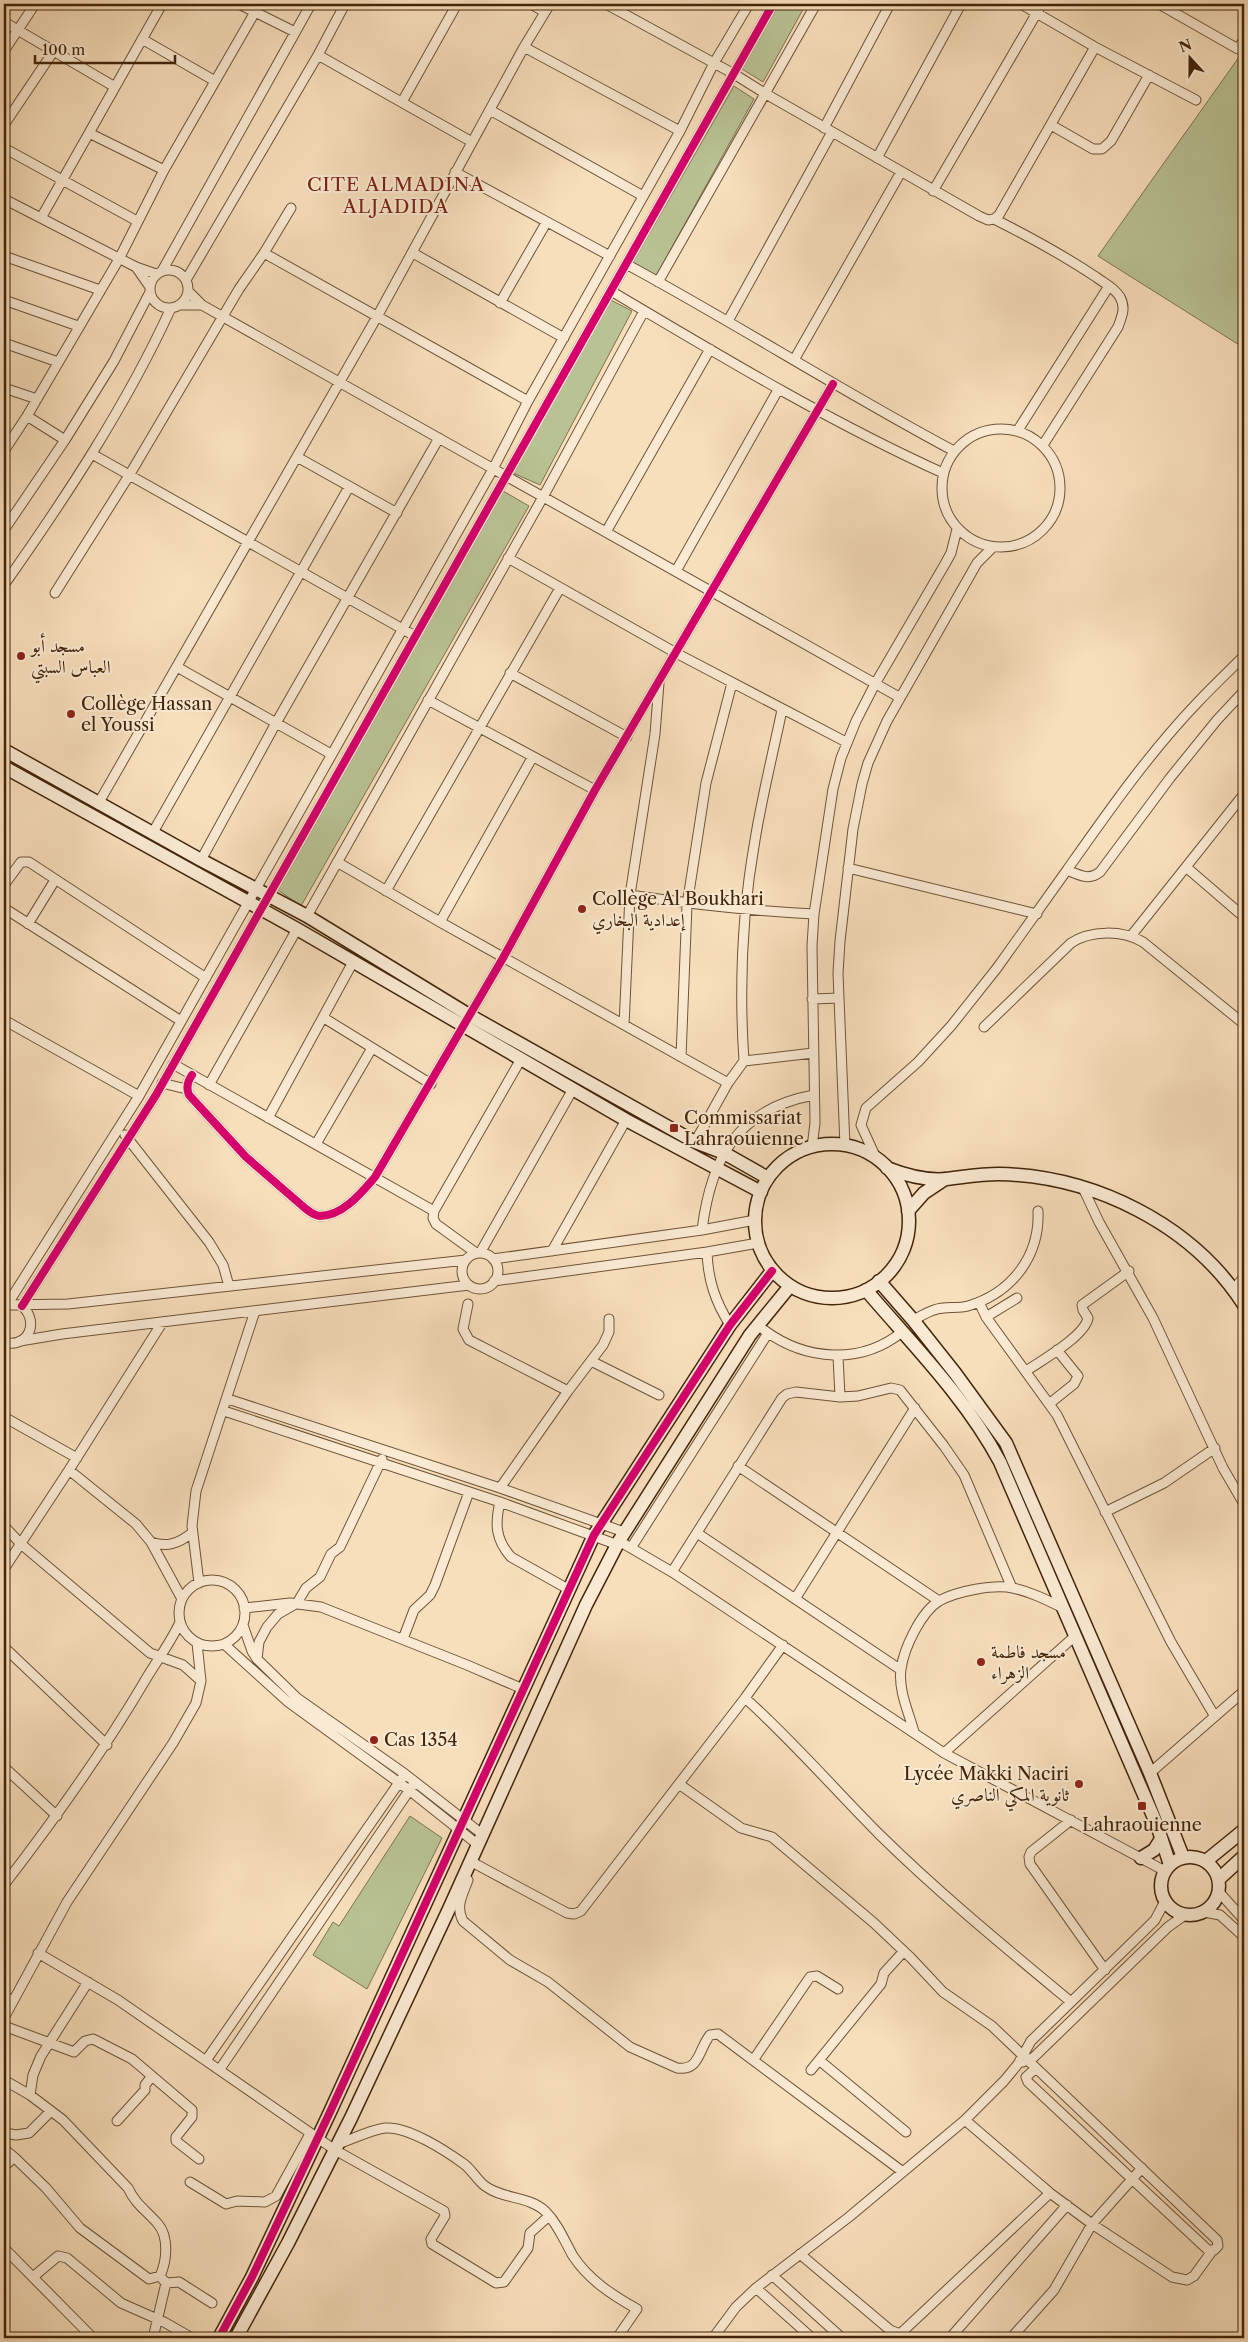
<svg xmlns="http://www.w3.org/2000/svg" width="1248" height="2342" font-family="'Libre Caslon Text',Amiri,serif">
<rect width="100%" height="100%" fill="#f8dfbc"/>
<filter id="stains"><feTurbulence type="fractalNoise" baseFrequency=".004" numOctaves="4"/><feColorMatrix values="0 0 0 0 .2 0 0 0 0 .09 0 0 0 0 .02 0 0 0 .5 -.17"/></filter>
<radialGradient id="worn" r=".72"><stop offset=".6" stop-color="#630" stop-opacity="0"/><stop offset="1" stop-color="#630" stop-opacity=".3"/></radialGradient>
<!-- green -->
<path fill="#b9c294" stroke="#7e734e" d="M779 4H806L763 82 742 69Z
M1244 50V348L1098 256Z
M734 86 754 99 656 276 633 262Z
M607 298 632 311 540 485 513 473Z
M503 491 529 506 301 906 278 890Z
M410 1816 442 1838 367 1989 313 1955 333 1922 339 1926Z"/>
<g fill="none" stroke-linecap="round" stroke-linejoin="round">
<defs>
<path id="street" d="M239 4 295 32
M531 4 545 12
M606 4 734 74 766 94 979 216 988 220 994 219C1030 237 1063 255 1096 277 1104 283 1115 288 1120 297 1126 308 1122 316 1118 327L1043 445
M1021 4 1095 47 1196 100
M1159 4 1238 49 1244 39
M4 22 115 87
M142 39 215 81
M524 47 680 131
M4 51 35 4
M318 55 472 142
M402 102 457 4
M490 110 643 196
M4 125 53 52
M1051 125 1093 149H1102L1111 141 1149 75
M824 128 890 4
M89 133 164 170
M4 148 137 221
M877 158 961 4
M455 172 610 256
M933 191 1042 4
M4 199 136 267
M41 218 162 4
M994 219 999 215 1095 47
M264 253 528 401
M413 253 564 338
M4 256 100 290
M626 264C737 324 843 392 954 451
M150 289a19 19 0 1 1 38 0a19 19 0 1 1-38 0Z
M162 271 311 4
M186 280 318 55 345 4
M658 282 816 4
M150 287 136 267 156 274
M611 291C719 355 828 421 943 473
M4 300 78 326
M500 303 546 223
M179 305H202L188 291
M202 305 899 697
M728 321 832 132
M4 343 58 362
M794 360 901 172
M4 388 37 399
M27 416 119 259 164 170 255 12
M942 488a59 59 0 1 1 118 0a59 59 0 1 1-118 0Z
M1018 430 1109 286
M4 451 27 416 65 440
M92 454 415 636
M297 457 397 513
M4 530 65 440 114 361 150 292
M606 532 710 349
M508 558 676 653 846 742
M676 571 778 390
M4 585C66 497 126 406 171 308
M55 593 130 474 239 289 264 253 291 208
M1244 656C1229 671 1213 686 1198 702 1149 753 1108 812 1067 870 1079 875 1089 881 1100 872L1170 778 1217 720 1244 691
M177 667 331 754
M510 673 627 737
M428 700 595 790
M98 804 378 315 524 47 550 4
M152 834 349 487
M201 860 276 723 439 438
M337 862 440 922 728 1083
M1186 867 1244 917
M848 868 1037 914
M4 885 21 862H29L206 978
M386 891 560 588
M630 895C691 904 752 911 814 914
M4 908 181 1021
M307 916 543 497 644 311
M440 922 532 758
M28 924 55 880
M1131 936 1244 794
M812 999 839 998
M324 1018 431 1084
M4 1020 139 1096
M624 1025 630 895 655 734 659 683
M984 1027 1071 943C1091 930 1122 930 1143 942L1244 1024
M681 1057 687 905 706 783 732 683
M744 1061C739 987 742 913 755 840 762 797 773 753 782 710
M173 1064 434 1211
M192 1075C187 1082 186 1088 189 1095L246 1157 306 1209C310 1212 315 1216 320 1216 343 1216 362 1192 375 1177L503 958 595 790 833 384
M162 1083 186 1089
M209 1085 297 929
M268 1118 353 962
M125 1135 209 1242 223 1265 229 1286
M695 1142 728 1083 744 1061 813 1053
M316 1144 372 1048
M845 1146 838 973 840 941 853 829 862 784 868 763 887 721 977 563 992 548
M812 1147 815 1123 812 946 814 914 833 789 841 758 856 721 875 684 945 564 951 553 957 529
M876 1158 861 1125 866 1108 918 1062 951 1026 997 968 1067 870
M1083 1188 1099 1222 1153 1318 1223 1468 1244 1504
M702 1230C711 1158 737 1109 814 1095
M552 1251 626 1120
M707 1252C708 1280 715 1301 730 1325
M476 1253 436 1224 433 1218 434 1211 521 1059
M480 1253 573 1089
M462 1271a18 18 0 1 1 36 0a18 18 0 1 1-36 0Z
M493 1259 702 1230 755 1220
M494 1281 707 1252 758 1243
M1234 1289 1244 1277
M979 1302 986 1317 1057 1415 1171 1642 1214 1715
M4 1304 12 1297 139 1096 493 469 528 401 680 131 714 63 749 4
M468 1304 463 1329 469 1340 568 1391
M4 1305 68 1304 466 1260
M22 1306 156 1095 773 4
M986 1317 1017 1298
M913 1320C920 1317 927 1312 934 1310 945 1306 957 1309 968 1306 1012 1293 1040 1256 1038 1211
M764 1330C806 1361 861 1365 902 1332
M20 1341 62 1334 469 1285
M4 1342C28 1349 40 1322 22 1306
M838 1356 840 1397
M591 1361 659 1395
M1026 1371C1041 1361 1085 1336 1088 1318L1083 1310 1082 1305 1129 1271
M228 1399 500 1488 624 1532
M1049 1404 1074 1384 1078 1376 1057 1350
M224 1411 500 1502 618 1545
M4 1417 77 1458
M738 1466 939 1601
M69 1470 136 1524 151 1542 182 1599
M500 1488 568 1391 603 1345 609 1332V1319
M500 1502C495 1523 495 1539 511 1557L568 1589
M1105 1512 1164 1483 1215 1448
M4 1526 21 1544 150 1653 183 1665 201 1681
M697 1533 901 1670
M619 1541 672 1572 944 1753 1165 1871
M151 1542C167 1548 179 1543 192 1533
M631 1548 768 1333
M4 1569 69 1470 162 1323
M672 1572 782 1398 787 1394 796 1392 840 1397 858 1396 891 1388 900 1390 944 1446 964 1475 1012 1588
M179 1613a33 33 0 1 1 66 0a33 33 0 1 1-66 0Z
M199 1583 192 1526 196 1491 255 1311
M795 1599 915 1408
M244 1608 290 1603 321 1607 467 1665 523 1689
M243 1625 252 1651 257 1659 297 1698 405 1774 482 1834
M403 1639 414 1610 430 1595 435 1585 469 1492
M224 1644 287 1701 409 1790 477 1844
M4 1647 107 1745
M257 1659 259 1642 267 1627 278 1614 297 1603 306 1588 320 1577 331 1554 340 1547 382 1459
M745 1698C793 1741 835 1790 880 1835 940 1894 1006 1948 1071 2002
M914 1732C909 1713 898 1690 901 1669 904 1648 921 1612 939 1601 957 1591 994 1584 1013 1588 1031 1592 1047 1600 1063 1608
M944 1753 1075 1636
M4 1767 57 1816
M1150 1773 1244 1691
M679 1784 741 1828 772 1837 874 1923 911 1958 943 1992 992 2026 1036 2068
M1071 1820 1031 1852 1029 1857 1030 1864 1105 1970
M470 1861 567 1913 574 1914 581 1911 745 1698 783 1645
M468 1880C463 1894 455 1906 463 1921L510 1960 548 1982 630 2047 677 2068C700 2071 698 2050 710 2035L718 2034 903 2172
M4 1885C54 1820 101 1755 143 1684 155 1663 170 1644 180 1622
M1219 1892 1244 1920
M1204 1912 1220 1915 1244 1937
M38 1953 118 2000 335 2150 444 2211 445 2216 431 2239 432 2244 496 2283 504 2282 528 2248 530 2233 549 2216
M4 1997 13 2000
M4 2018 67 1902 173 1743 196 1703 201 1681 197 1643
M4 2026 74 2052 85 2041 93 2039 132 2059 192 2110V2117L176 2137V2141L199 2159
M207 2059 405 1774
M754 2059 810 1977 817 1976 838 1989
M819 2060 906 2132
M1023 2062 1034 2057 1168 1927 1185 1915
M1036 2068 1217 2240 1218 2246 1214 2250H1208L1028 2082 1026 2077Z
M220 2069 415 1782
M811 2070 881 1984 884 1973 904 1951
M4 2080 30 2095 63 2120 128 2188C136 2205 146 2210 158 2224 169 2237 167 2261 160 2276
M30 2095 33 2075 41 2056 88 1982
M965 2120 1050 2193 1092 2224 1172 2277 1187 2280 1194 2276 1212 2251
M117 2121 145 2090V2085L152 2076
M5 2133 16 2135 29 2133 50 2112
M338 2144C353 2139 370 2130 385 2128 408 2126 446 2151 464 2164 472 2170 477 2180 485 2186 502 2199 529 2196 545 2211 558 2224 564 2240 573 2256 589 2280 612 2295 637 2309L617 2338
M4 2149 14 2157 4 2167
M14 2157 46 2188 80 2228 149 2279 160 2276 166 2283 179 2282 212 2303
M190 2182 226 2204 237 2201 265 2202 276 2196 310 2134
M4 2205V2210
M4 2248 93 2338
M800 2254 890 2330 900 2334 1050 2193
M772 2275 842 2338
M33 2277 58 2256 67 2258 121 2303 164 2322 192 2338
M756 2288 812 2338
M153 2338 166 2283
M713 2338 736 2307 756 2288 849 2217 965 2120 1004 2081 1018 2064 1031 2041 1147 1928 1155 1920 1165 1901
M950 2338 1067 2205
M1011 2338 1054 2290 1092 2224 1142 2168"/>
<path id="secondary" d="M4 750 201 860 307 916 469 1015 695 1142 724 1153 768 1178
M4 767 297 929 626 1120 761 1192
M755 1221a77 77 0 1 1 154 0a77 77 0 1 1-154 0Z
M887 1168C905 1175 926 1181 946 1179 964 1177 981 1174 999 1174 1094 1176 1192 1224 1244 1305
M908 1211 924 1193 945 1179
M879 1281 913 1320 955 1373 1006 1443 1150 1773 1183 1857
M866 1290C913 1345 966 1398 1000 1462L1157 1825 1170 1865
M1161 1886a29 29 0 1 1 58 0a29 29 0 1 1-58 0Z
M1141 1858 1154 1850 1161 1839
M1206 1861 1244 1830
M1219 1879 1244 1856
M219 2338 252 2277 330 2112 594 1535 730 1325 772 1271
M236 2338 288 2243 351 2118 449 1909 586 1605 619 1541 750 1335 790 1286"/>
</defs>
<!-- street casing -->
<use href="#street" stroke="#705336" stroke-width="11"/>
<!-- secondary casing -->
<use href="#secondary" stroke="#432409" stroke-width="15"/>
<!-- street -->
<use href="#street" stroke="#faead3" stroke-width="9"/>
<!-- secondary -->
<use href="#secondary" stroke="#faead3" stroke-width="12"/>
<defs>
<path id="cycleway" d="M192 1075C187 1082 186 1088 189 1095L246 1157 306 1209C310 1212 315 1216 320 1216 343 1216 362 1192 375 1177L503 958 595 790 833 384
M22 1306 156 1095 773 4
M219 2338 252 2277 330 2112 594 1535 730 1325 772 1271"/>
</defs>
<!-- cycleway casing -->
<use href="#cycleway" stroke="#faead3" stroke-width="11"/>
<!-- cycleway -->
<use href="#cycleway" stroke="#d6006c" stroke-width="8"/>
</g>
<!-- markers -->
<g fill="#8f2418" stroke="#faead3" stroke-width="2">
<circle cx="21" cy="656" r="5"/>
<circle cx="71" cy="714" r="5"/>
<circle cx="582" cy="909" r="5"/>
<rect x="669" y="1123" width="10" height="10" rx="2.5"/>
<circle cx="981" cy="1662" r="5"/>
<circle cx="374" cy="1740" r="5"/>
<circle cx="1079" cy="1784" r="5"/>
<rect x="1137" y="1801" width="10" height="10" rx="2.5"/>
</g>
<g text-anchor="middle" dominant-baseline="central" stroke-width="4" stroke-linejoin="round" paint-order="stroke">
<!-- poi labels -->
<g font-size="18" fill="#432409" stroke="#faead3" text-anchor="start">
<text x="31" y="646">مسجد أبو<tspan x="31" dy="21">العباس السبتي</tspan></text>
<text x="81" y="704">Collège Hassan<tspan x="81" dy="21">el Youssi</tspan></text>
<text x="592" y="899">Collège Al Boukhari<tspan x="592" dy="21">إعدادية البخاري</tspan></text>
<text x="684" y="1118">Commissariat<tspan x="684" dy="21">Lahraouienne</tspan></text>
<text x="991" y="1652">مسجد فاطمة<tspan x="991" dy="21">الزهراء</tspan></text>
<text x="384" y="1740">Cas 1354</text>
<text x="1069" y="1774" text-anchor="end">Lycée Makki Naciri<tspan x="1069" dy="21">ثانوية المكي الناصري</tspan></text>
<text x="1142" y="1825" text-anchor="middle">Lahraouienne</text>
</g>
<!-- neighbourhood labels -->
<g font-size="19" letter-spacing="1" fill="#7a1f14" stroke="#faead3">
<text x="396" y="184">CITE ALMADINA<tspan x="396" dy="22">ALJADIDA</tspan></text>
</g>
</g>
<!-- margin -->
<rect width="1248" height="2342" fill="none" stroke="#f8dfbc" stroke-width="20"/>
<rect x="5" y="5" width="1238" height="2332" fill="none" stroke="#432409" stroke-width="2.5"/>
<rect x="10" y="10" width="1228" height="2322" fill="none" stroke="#432409"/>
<!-- north arrow -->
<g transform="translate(1190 58) rotate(339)" stroke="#faead3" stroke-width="4" paint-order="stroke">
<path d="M0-4L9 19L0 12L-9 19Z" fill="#432409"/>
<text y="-8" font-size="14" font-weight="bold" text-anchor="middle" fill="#432409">N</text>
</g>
<!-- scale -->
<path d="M35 55v8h140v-8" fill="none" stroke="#432409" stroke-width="2.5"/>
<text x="42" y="55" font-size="15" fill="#432409" stroke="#faead3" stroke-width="4" paint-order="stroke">100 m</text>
<rect width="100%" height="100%" filter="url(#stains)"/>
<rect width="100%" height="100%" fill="url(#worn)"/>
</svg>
